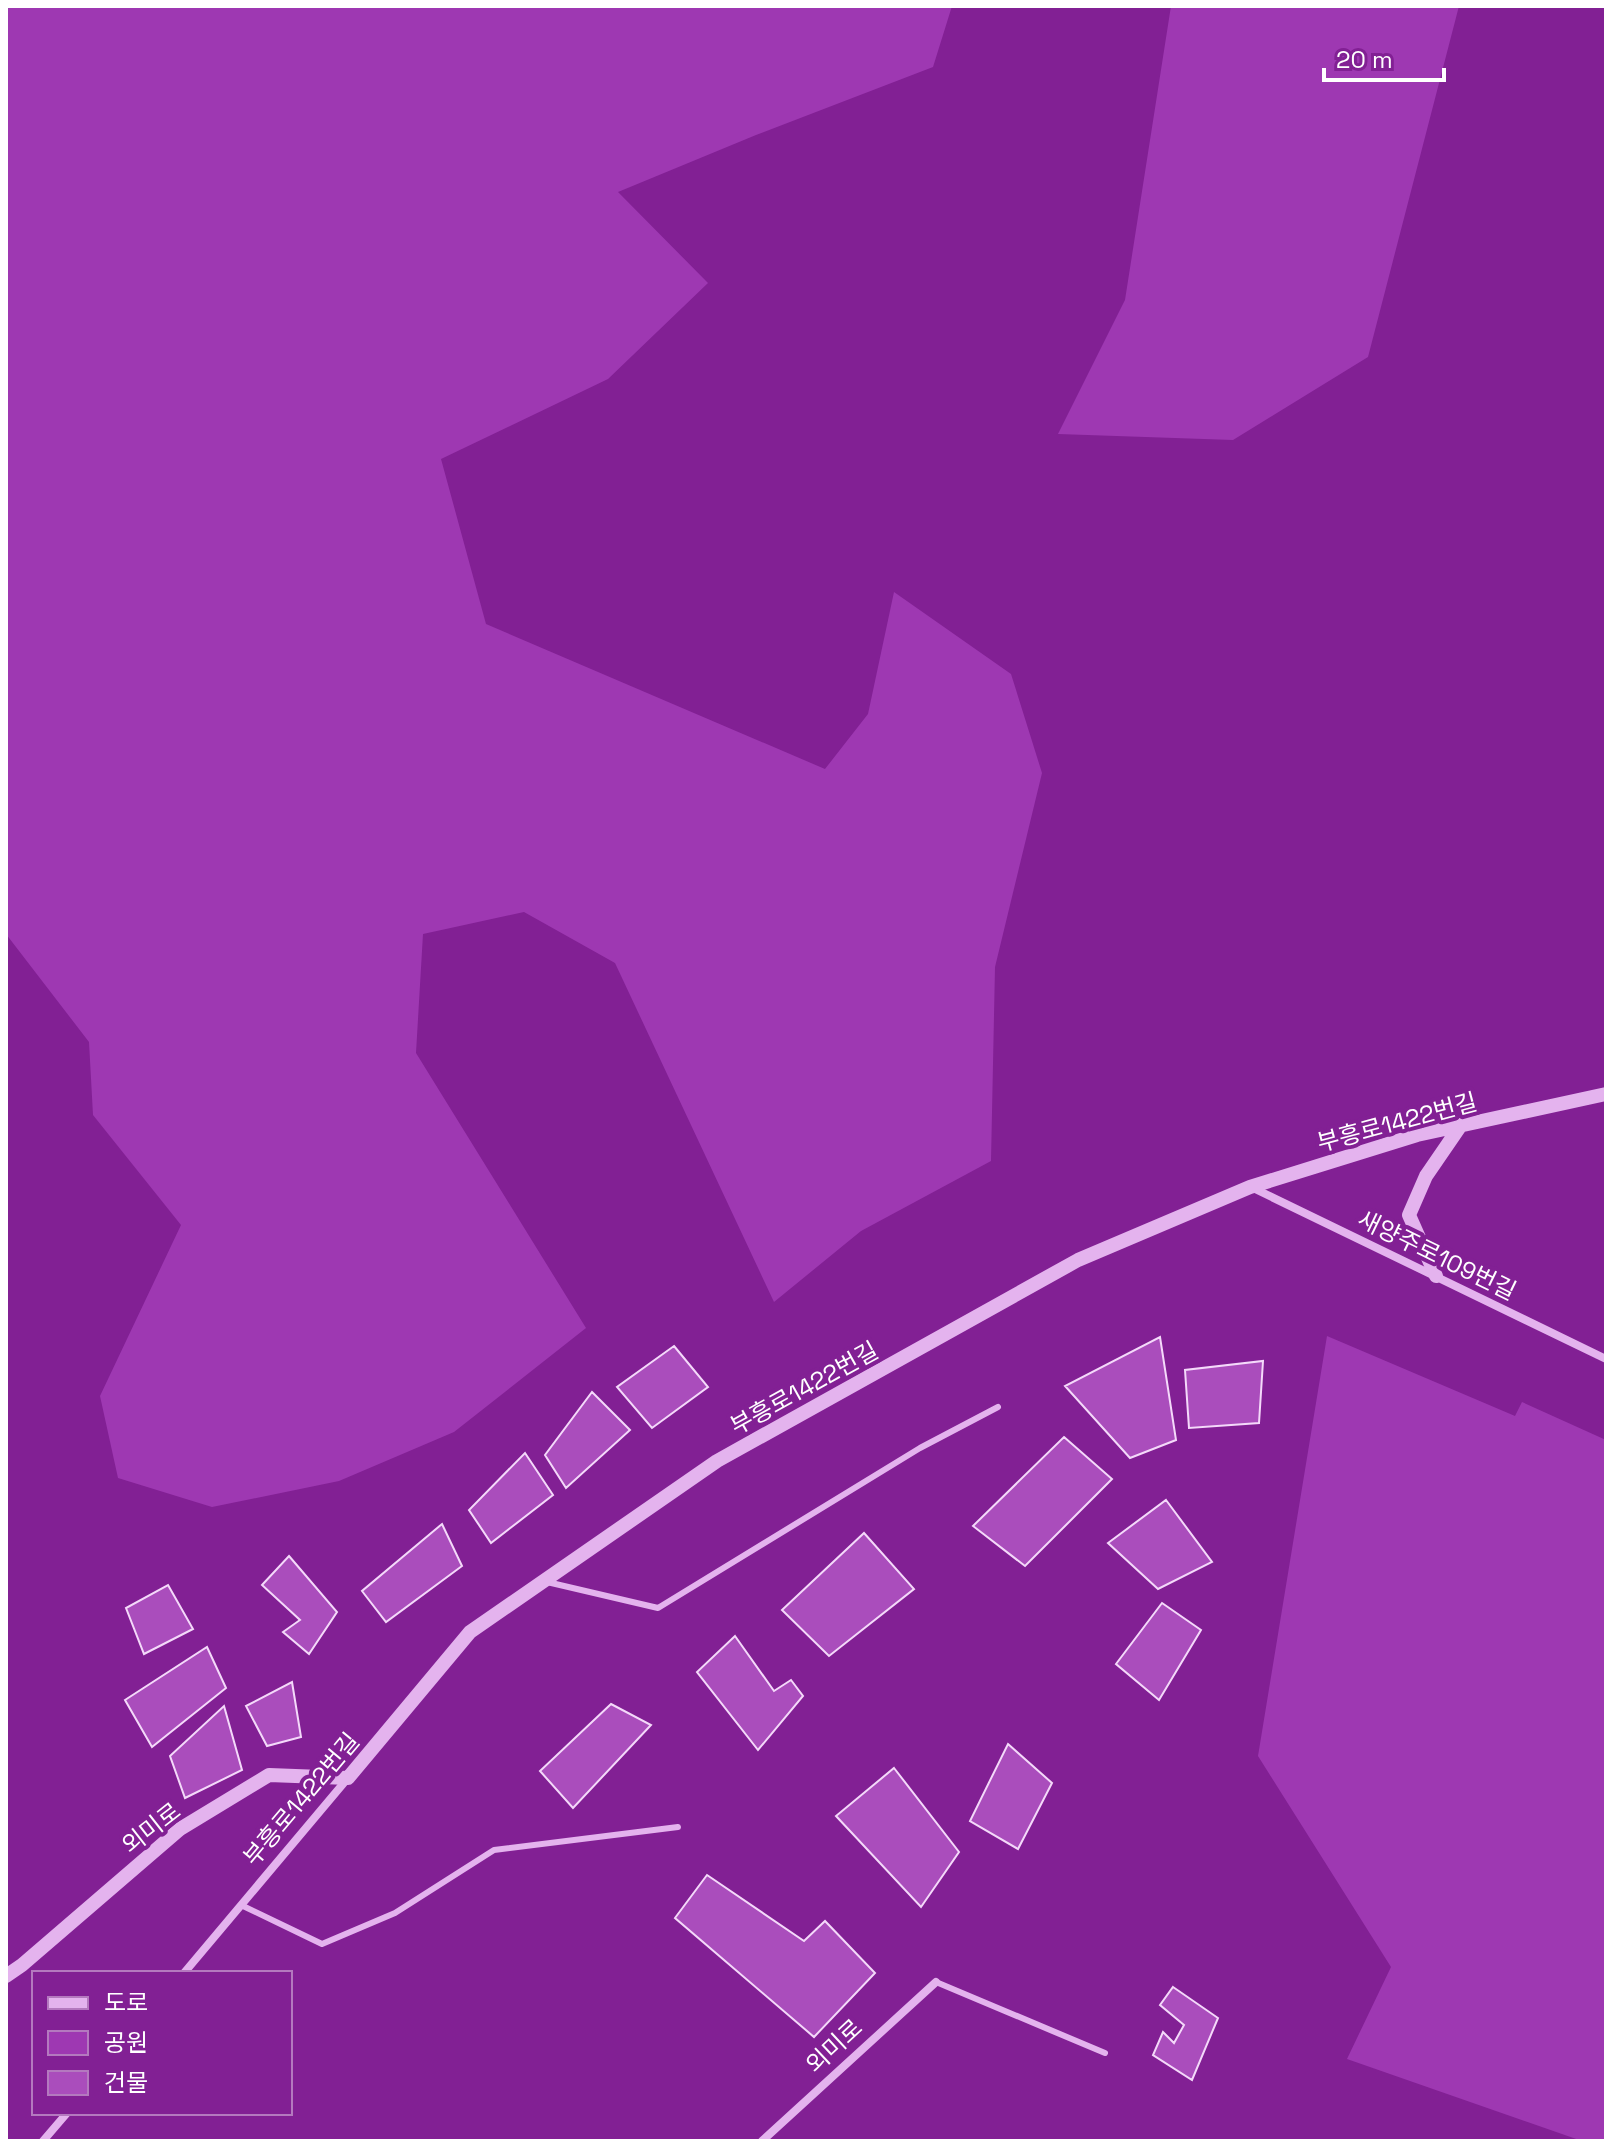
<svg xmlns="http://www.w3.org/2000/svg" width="1612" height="2147" font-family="'Space Grotesk','Noto Sans KR',sans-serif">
<rect width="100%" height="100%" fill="#822094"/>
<!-- green -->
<path fill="#9e38b2" d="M6 6H952L933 67 756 135 618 192 708 283 608 379 441 459 486 624 825 769 868 714 894 592 1011 674 1042 773 995 967 991 1161 861 1231 774 1302 615 963 524 912 423 934 416 1053 586 1328 454 1432 339 1481 212 1507 118 1478 100 1396 181 1225 93 1115 89 1042 6 934Z
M1171 6H1459L1368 357 1233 440 1058 434 1125 300Z
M1327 1336 1515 1416 1522 1402 1606 1440V2141H1582L1347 2059 1391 1967 1258 1756Z"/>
<!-- building -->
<path fill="#aa4dbc" stroke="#f4d9fa" stroke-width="2" d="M1160 1337 1176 1440 1130 1458 1065 1386Z
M674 1346 708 1387 652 1428 617 1387Z
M1263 1361 1259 1423 1189 1428 1185 1370Z
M592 1392 630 1430 566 1488 545 1455Z
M1064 1437 1112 1479 1025 1566 973 1526Z
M525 1453 553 1495 491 1543 469 1510Z
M1166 1500 1212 1562 1158 1589 1108 1543Z
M442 1524 462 1566 386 1622 362 1591Z
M864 1533 914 1589 829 1656 782 1610Z
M289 1556 337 1612 309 1654 283 1632 300 1620 262 1585Z
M168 1585 193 1629 144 1654 126 1608Z
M1162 1603 1201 1630 1159 1700 1116 1664Z
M735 1636 774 1691 791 1680 803 1696 758 1750 697 1672Z
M207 1647 226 1688 152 1747 125 1700Z
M292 1682 301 1737 267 1746 246 1706Z
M611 1704 651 1725 573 1808 540 1771Z
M224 1706 242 1770 185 1798 170 1756Z
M1008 1744 1052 1783 1018 1849 970 1821Z
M894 1768 959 1852 921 1907 836 1816Z
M707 1875 804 1941 825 1921 875 1973 814 2037 675 1918Z
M1173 1987 1218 2018 1192 2080 1153 2055 1163 2032 1174 2043 1184 2025 1160 2005Z"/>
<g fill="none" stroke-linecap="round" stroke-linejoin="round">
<!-- service -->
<path stroke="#e4b3ee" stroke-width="6" d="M547 1582 658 1608 920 1448 998 1407
M241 1905 322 1944 395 1913 494 1850 678 1827
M936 1982 1105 2053"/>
<!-- minor -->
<path stroke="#e4b3ee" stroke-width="8" d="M1251 1187 1606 1359
M184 1973 348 1778
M43 2141 67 2113
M762 2141 936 1982"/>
<!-- tertiary -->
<path stroke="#e4b3ee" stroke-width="14" d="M1436 1276 1409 1215 1426 1176 1461 1125
M6 1976 22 1965 180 1829 269 1775 348 1778 470 1632 717 1461 1078 1260 1250 1187 1417 1135 1606 1094"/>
</g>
<g text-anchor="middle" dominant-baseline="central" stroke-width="8" stroke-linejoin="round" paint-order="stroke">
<!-- street labels -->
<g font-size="24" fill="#fff" stroke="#822094">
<text transform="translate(1397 1122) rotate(-15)">부흥로1422번길</text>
<text transform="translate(1437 1255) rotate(26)">새양주로109번길</text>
<text transform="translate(804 1388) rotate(-29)">부흥로1422번길</text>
<text transform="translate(301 1799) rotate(-50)">부흥로1422번길</text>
<text transform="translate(151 1828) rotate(-38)">외미로</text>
<text transform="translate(834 2046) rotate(-43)">외미로</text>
</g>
</g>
<!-- border -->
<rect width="1612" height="2147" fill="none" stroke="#ffffff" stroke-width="16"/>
<!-- legend -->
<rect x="32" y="1971" width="260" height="144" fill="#822094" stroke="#b479bf" stroke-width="2"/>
<rect x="48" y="1997" width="40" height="12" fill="#e4b3ee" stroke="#b479bf" stroke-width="2"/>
<text x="104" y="2011" font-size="24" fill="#ffffff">도로</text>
<rect x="48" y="2031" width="40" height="24" fill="#9e38b2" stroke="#b479bf" stroke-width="2"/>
<text x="104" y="2051" font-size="24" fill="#ffffff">공원</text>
<rect x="48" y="2071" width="40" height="24" fill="#aa4dbc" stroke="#b479bf" stroke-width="2"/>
<text x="104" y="2091" font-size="24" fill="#ffffff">건물</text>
<!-- scale -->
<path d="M1324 68v12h120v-12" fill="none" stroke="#ffffff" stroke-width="4"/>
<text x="1336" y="68" font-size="24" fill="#ffffff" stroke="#822094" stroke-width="6" paint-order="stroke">20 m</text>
</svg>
